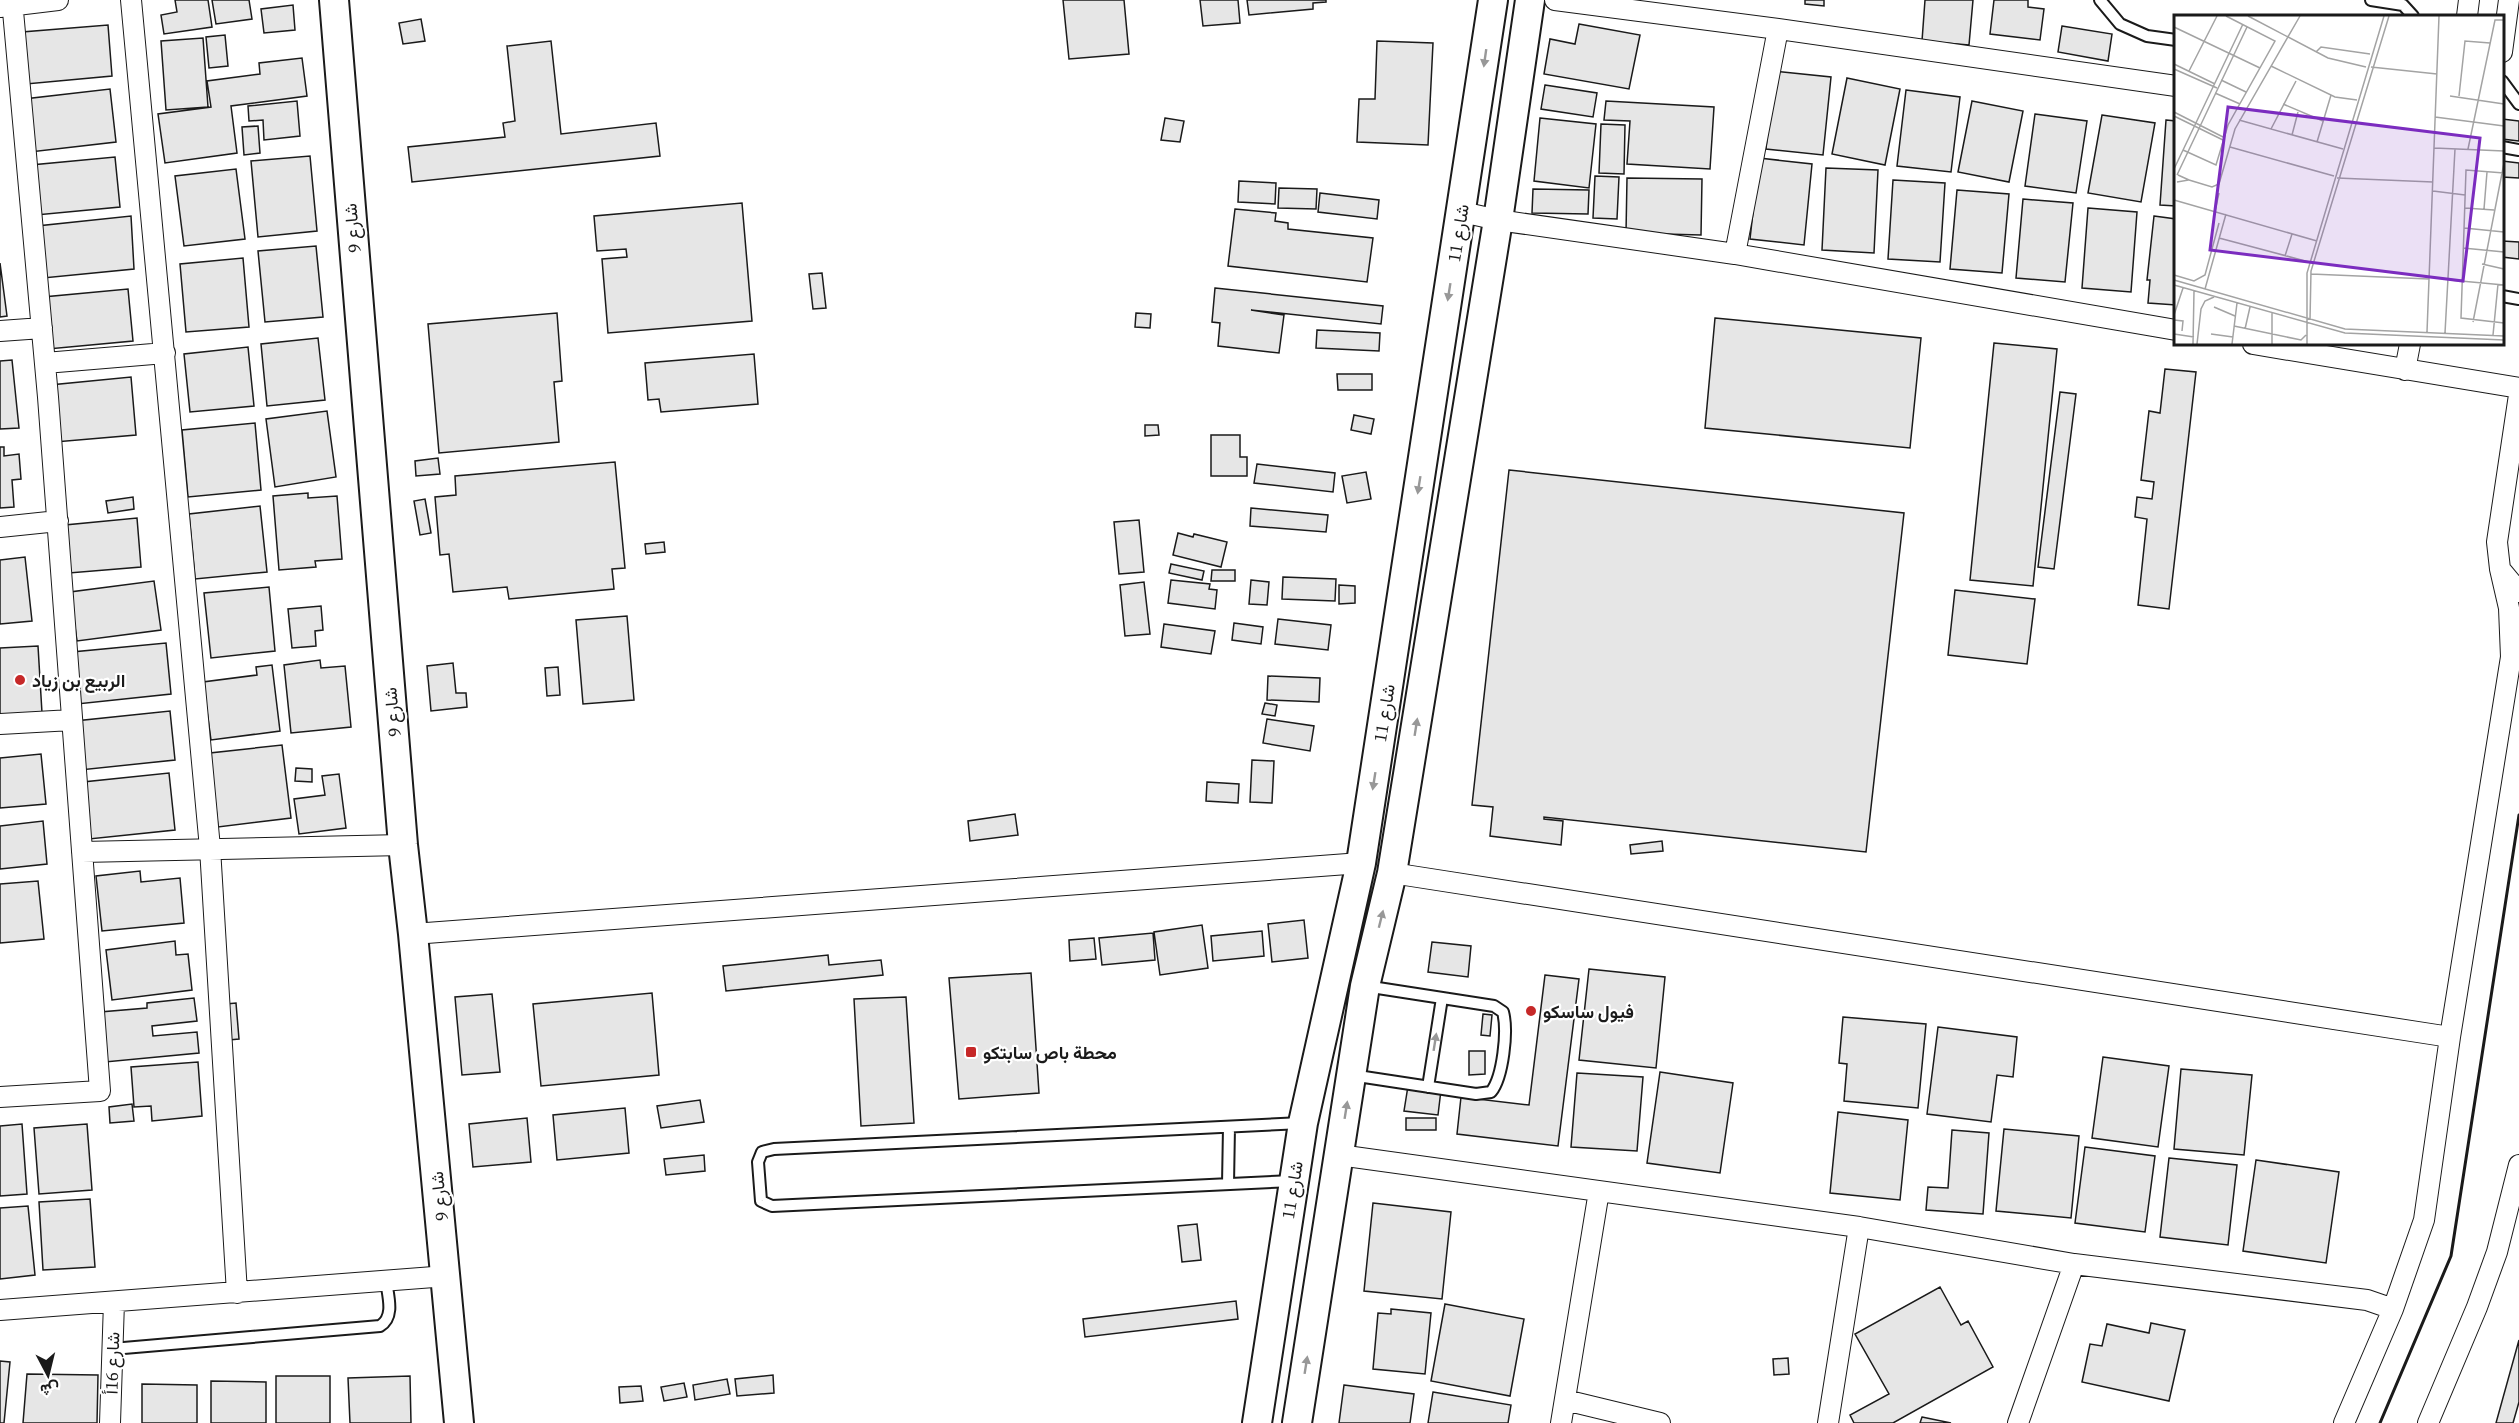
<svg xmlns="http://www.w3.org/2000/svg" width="2519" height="1423" font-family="'Source Serif 4',Vazirmatn,serif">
<rect width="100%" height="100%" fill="#fff"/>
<!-- building -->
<path fill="#e6e6e6" stroke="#1a1a1a" stroke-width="1.5" d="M175 0H208L212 27 164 34 161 15 177 12Z
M212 0H249L252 19 216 24Z
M1063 0H1124L1129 54 1069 59Z
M1200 0H1238L1240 23 1203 26Z
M1247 0H1326V2L1313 3V9L1249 15Z
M1805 0H1824V6L1805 4Z
M1925 0H1973L1969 45 1922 41Z
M1994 0H2028V7L2044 9 2040 40 1990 34Z
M293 5 295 30 264 33 261 9Z
M421 19 425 41 403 44 399 23Z
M1579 24 1640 35 1629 89 1544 74 1550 39 1575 44Z
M108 25 112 76 26 84 22 32Z
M2062 26 2112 34 2108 61 2058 52Z
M225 35 228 66 209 68 206 37Z
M203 38 208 107 166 110 161 41Z
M551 41 561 134 656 123 660 156 412 182 408 147 505 137 503 123 515 121 507 46Z
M1377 41 1433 43 1428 145 1357 142 1359 99H1375Z
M302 58 307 96 231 106 237 153 165 163 158 114 211 107 207 81 260 74 259 63Z
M1774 71 1831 77 1823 155 1766 149Z
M1847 78 1900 89 1885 165 1832 154Z
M1545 85 1597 93 1593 117 1541 109Z
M110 89 116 142 30 152 24 99Z
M1906 90 1960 97 1951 172 1897 166Z
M297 101 300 136 264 140 263 120 249 121 248 106Z
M1606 101 1714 107 1710 169 1627 164 1630 121 1604 120Z
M1972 101 2023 111 2009 182 1958 172Z
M2035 114 2087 121 2076 193 2025 186Z
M2102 115 2155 123 2141 202 2088 193Z
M1165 118 1184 121 1180 142 1161 140Z
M1540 118 1596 124 1589 188 1534 181Z
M2502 119 2519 121V141L2502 139Z
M2166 120 2176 121V206L2160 205Z
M1601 124 1625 125 1624 174 1599 173Z
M258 126 260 153 244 155 242 127Z
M310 156 317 231 258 237 251 161Z
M115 157 120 207 36 215 31 165Z
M1759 158 1812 164 1804 245 1750 239Z
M2502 161 2519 163V178L2502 177Z
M1826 168 1878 170 1874 253 1822 250Z
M236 169 245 239 184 246 175 176Z
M1595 176 1619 177 1617 219 1593 218Z
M1627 178 1702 179 1701 235 1626 233Z
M1893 180 1945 183 1940 262 1888 259Z
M1239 181 1276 183 1275 204 1238 202Z
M1279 188 1317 189 1316 209 1278 208Z
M1533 189 1589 190 1588 214 1532 213Z
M1957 190 2009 194 2002 273 1950 269Z
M1320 193 1379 200 1377 219 1318 212Z
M2023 199 2073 203 2065 282 2016 278Z
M742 203 752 321 608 333 602 259 627 257 626 249 597 251 594 216Z
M2088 208 2137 212 2131 292 2082 288Z
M1235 209 1276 213 1275 221 1288 223V229L1373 238 1367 282 1228 266Z
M131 216 134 269 43 278 37 226Z
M2154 216 2176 219V305L2148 303 2150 280H2147Z
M2502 241 2519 242V259L2502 257Z
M316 246 323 317 265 322 258 251Z
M243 258 249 327 186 332 180 264Z
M0 263 7 316 0 317Z
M822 273 826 308 813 309 809 274Z
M1215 288 1383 306 1381 324 1251 310 1284 315 1279 353 1218 346 1220 323 1212 322Z
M128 289 133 341 48 349 43 297Z
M557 313 562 381 554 382 559 442 439 453 428 324Z
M1136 313 1151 314 1150 328 1135 327Z
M1715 318 1921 338 1910 448 1705 428Z
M1317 330 1380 333 1379 351 1316 348Z
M318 338 325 400 267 406 261 344Z
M1994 343 2057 349 2033 586 1970 580Z
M248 347 254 406 190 412 184 354Z
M754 354 758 404 661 412 659 399 648 400 645 363Z
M12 360 19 428 0 429V361Z
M2165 369 2196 372 2169 609 2138 605 2147 519 2135 517 2137 497 2152 499 2154 482 2141 480 2149 411 2160 413Z
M1337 374H1372V390H1338Z
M131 377 136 435 55 442 50 385Z
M2060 392 2076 394 2054 569 2038 567Z
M327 411 336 477 275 487 266 419Z
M1354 415 1374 419 1371 434 1351 430Z
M255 423 261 490 188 497 182 430Z
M1145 425H1158L1159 435 1145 436Z
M1211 435H1240V457H1247V476H1211Z
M0 447H4V456L19 454 21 479 12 480 14 507 0 508Z
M438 458 440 474 416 476 415 461Z
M615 462 625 568 612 569 614 589 509 599 507 587 453 592 449 554 440 555 435 497 456 495 455 476Z
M1257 464 1335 473 1333 492 1254 483Z
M1509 470 1904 513 1866 852 1544 817V819L1563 821 1561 845 1490 836 1493 807 1472 805Z
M1366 472 1371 499 1347 503 1342 476Z
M308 493V498L337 496 342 559 315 561 316 567 279 570 273 496Z
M133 497 134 509 108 513 106 501Z
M425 499 431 533 420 535 414 501Z
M260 506 267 572 195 579 189 514Z
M1251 508 1328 515 1326 532 1250 526Z
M137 518 141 567 69 573 65 525Z
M1139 520 1144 572 1119 574 1114 522Z
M1178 533 1193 537 1194 534 1227 542 1221 567 1173 555Z
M664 542 665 552 646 554 645 544Z
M25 557 32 621 0 624V560Z
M1171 564 1204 571 1202 580 1169 573Z
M1212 570H1235V581H1211Z
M1283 577 1336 579 1335 601 1282 599Z
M1171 580 1210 584 1209 589 1217 590 1215 609 1168 603Z
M1251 580 1269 582 1267 605 1249 604Z
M154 581 161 630 77 641 70 592Z
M1144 582 1150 634 1125 636 1120 585Z
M1339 585 1355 586V603L1339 604Z
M269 587 275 651 211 658 204 593Z
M1955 590 2035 599 2027 664 1948 655Z
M321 606 323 630 315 631 316 646 292 648 288 609Z
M627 616 634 700 583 704 576 620Z
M1278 619 1331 625 1328 650 1275 644Z
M1234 623 1263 627 1261 644 1232 640Z
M1164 624 1215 631 1211 654 1161 647Z
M166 643 171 694 77 704 72 652Z
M38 646 42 713 0 715V648Z
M320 660 321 668 345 666 351 727 291 733 284 665Z
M453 663 456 693H466L467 707 431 711 427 666Z
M272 665 280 731 211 740 203 682 257 675 256 667Z
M558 667 560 695 547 696 545 668Z
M1268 676 1320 678 1319 702 1267 700Z
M1265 703 1277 705 1275 716 1262 714Z
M170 711 175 760 80 770 75 721Z
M1267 719 1314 726 1310 751 1263 743Z
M282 745 291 818 218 827 210 753Z
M41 754 46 804 0 808V758Z
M1252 760 1274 761 1272 803 1250 802Z
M296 768 312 769V782L295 781Z
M169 773 175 830 89 839 83 782Z
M339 774 346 828 299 834 294 799 325 795 322 776Z
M1207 782 1239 784 1238 803 1206 801Z
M1015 814 1018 835 970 841 968 821Z
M43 821 47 864 0 869V826Z
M1662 841 1663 851 1631 854 1630 845Z
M140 871 141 882 180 878 184 923 102 931 96 876Z
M38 881 44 939 0 943V884Z
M1304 920 1308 958 1272 962 1268 924Z
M1202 925 1208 968 1160 975 1154 932Z
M1262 931 1264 956 1213 961 1211 936Z
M1153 933 1155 960 1102 965 1099 938Z
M1094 938 1096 959 1070 961 1069 940Z
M175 941 176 955 188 954 192 990 112 1000 106 950Z
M1432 942 1471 946 1468 977 1428 972Z
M828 955 829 965 881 960 883 975 726 991 723 966Z
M1589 969 1665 977 1656 1068 1579 1060Z
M1031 973 1039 1093 959 1099 949 978Z
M1545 975 1579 979 1558 1146 1457 1134 1461 1097 1529 1105Z
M652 993 659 1075 541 1086 533 1004Z
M492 994 500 1072 462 1075 455 997Z
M906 997 914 1123 861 1126 854 999Z
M194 998 197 1021 152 1026 153 1036 197 1032 199 1053 105 1062 100 1012 147 1008V1003Z
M236 1003 239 1039 229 1040 226 1004Z
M1483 1014 1492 1015 1490 1036 1481 1035Z
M1843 1017 1926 1024 1918 1108 1844 1101 1847 1064 1839 1063Z
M1938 1027 2017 1037 2013 1077 1997 1075 1991 1122 1927 1114Z
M1469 1051H1485V1074L1469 1075Z
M2103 1057 2169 1066 2158 1147 2092 1138Z
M198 1062 202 1116 152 1121 151 1106 134 1107 131 1067Z
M2181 1069 2252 1075 2244 1155 2174 1149Z
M1660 1072 1733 1083 1720 1173 1647 1163Z
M1577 1073 1643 1077 1637 1151 1571 1147Z
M1408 1086 1441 1090 1438 1115 1404 1111Z
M700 1100 704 1122 661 1128 657 1106Z
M132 1104 134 1121 110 1123 109 1107Z
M625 1108 629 1153 557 1160 553 1115Z
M1838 1112 1908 1120 1900 1200 1830 1193Z
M527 1118 531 1162 473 1167 469 1124Z
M1406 1118H1436V1130H1406Z
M22 1124 27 1194 0 1196V1126Z
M87 1124 92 1190 39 1194 34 1128Z
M2004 1129 2079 1136 2071 1218 1996 1211Z
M1952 1130 1989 1133 1983 1214 1926 1210 1928 1187 1948 1188Z
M2085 1147 2155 1156 2145 1232 2075 1223Z
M704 1155 705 1171 666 1175 664 1159Z
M2169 1158 2237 1165 2228 1245 2160 1237Z
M2256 1160 2339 1172 2326 1263 2243 1251Z
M90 1199 95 1267 43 1270 39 1202Z
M1373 1203 1451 1212 1442 1299 1364 1291Z
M28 1206 35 1275 0 1279V1208Z
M1197 1224 1201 1260 1182 1262 1178 1226Z
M1940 1287 1961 1325 1968 1321 1993 1367 1893 1423H1854L1850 1415 1889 1394 1855 1334Z
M1236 1301 1238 1319 1085 1337 1083 1319Z
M1445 1304 1524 1319 1510 1396 1431 1381Z
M1391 1309 1431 1313 1425 1374 1373 1369 1378 1313 1391 1314Z
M2151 1323 2185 1330 2169 1401 2082 1382 2090 1344 2102 1346 2107 1324 2149 1333Z
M2519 1340V1402L2513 1423H2496Z
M1788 1358 1789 1374 1774 1375 1773 1359Z
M0 1361 10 1362 4 1423H0Z
M27 1374 98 1375 97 1423H23Z
M773 1375 774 1393 737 1396 735 1379Z
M276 1376H330V1423H276Z
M410 1376 411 1423H350L348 1378Z
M727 1379 730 1394 695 1400 693 1385Z
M211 1381 266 1382V1423H211Z
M684 1383 687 1397 664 1401 661 1387Z
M142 1384 197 1385V1423H142Z
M1344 1385 1414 1394 1410 1423H1339Z
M641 1386 643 1401 620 1403 619 1387Z
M1433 1392 1511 1405 1508 1423H1428Z
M1922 1417 1951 1423H1920Z"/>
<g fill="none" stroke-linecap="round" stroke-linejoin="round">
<defs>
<path id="lane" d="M2100 0 2120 24 2147 36 2176 40
M2371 0 2403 5 2413 16
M2502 81 2519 104
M2502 147 2519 150
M2502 296 2519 299
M1351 1075 1476 1094 1491 1092C1503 1077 1508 1031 1503 1012L1494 1006 1365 986
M1428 1087 1442 998
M1293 1181 772 1206 761 1201 758 1162 762 1152 774 1149 1302 1123
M1228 1184 1229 1127
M112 1349 380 1326C395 1317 388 1296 386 1281"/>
<path id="street" d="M131 0 210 848 237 1293
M1555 0 1778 29 2176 86
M0 7 58 0
M2467 16 2469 0
M2502 52 2509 0
M1462 212 1498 220 1735 254 2176 330
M1735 254 1778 29
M0 331 42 328
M2253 344 2519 388
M45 363 165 353
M2405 370 2410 344
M0 527 58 521
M2500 569 2497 542 2519 395
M2511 657 2509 608 2500 569 2519 592
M0 724 72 720
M82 852 403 845
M1392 873 2450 1037
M413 934 1361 863
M0 1097 100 1091 48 397 12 0
M1339 1155 1859 1227 2074 1264 2367 1300 2393 1309
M0 1310 447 1276
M1565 1400 1660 1423
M110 1423 114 1302
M1561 1423 1599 1191
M1828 1423 1859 1227
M2018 1423 2074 1264
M2344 1423 2393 1309 2424 1220 2450 1037 2511 657 2519 645
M2428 1423 2477 1307 2497 1252 2519 1165"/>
<path id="secondary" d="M334 0 403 845 413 934 459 1423
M1257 1423 1303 1123 1361 863 1493 0
M1297 1423 1365 986 1392 873 1498 220 1530 0"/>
</defs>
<!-- lane casing -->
<use href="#lane" stroke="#1a1a1a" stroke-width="14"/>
<!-- street casing -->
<use href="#street" stroke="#1a1a1a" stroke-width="22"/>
<!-- secondary casing -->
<use href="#secondary" stroke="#1a1a1a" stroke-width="32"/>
<!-- lane -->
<use href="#lane" stroke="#fff" stroke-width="10"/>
<!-- street -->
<use href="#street" stroke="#fff" stroke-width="20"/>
<!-- secondary -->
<use href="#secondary" stroke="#fff" stroke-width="28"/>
<!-- wall -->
<path stroke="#1a1a1a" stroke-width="3" d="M2380 1423 2451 1256 2519 815"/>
</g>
<!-- one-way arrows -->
<defs><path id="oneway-solid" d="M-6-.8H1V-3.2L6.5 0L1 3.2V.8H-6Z" transform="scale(1.5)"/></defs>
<g fill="#989898">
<use href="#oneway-solid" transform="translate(1485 58) rotate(98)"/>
<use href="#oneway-solid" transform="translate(1449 292) rotate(99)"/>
<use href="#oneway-solid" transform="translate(1419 485) rotate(99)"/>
<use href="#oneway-solid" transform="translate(1416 727) rotate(-81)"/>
<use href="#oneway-solid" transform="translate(1374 781) rotate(99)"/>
<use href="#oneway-solid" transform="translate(1381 919) rotate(-76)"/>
<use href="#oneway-solid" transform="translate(1435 1042) rotate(-81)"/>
<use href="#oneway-solid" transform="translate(1346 1110) rotate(-81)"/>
<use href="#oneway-solid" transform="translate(1306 1365) rotate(-81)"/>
</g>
<!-- markers -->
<g fill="#c62828" stroke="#fff" stroke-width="2">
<circle cx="20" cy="680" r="6"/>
<circle cx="1531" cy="1011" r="6"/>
<rect x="965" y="1046" width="12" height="12" rx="3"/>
</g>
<g text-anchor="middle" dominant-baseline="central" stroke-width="4.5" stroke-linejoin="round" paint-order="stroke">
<!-- street labels -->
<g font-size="18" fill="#1a1a1a" stroke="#fff">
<text transform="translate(352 228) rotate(-95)">شارع 9</text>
<text transform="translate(1458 233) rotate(-81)">شارع 11</text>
<text transform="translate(392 712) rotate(-95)">شارع 9</text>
<text transform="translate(1384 713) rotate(-81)">شارع 11</text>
<text transform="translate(1292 1190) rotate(-81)">شارع 11</text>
<text transform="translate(439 1196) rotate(-96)">شارع 9</text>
<text transform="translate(112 1363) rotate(-88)">شارع 16أ</text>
</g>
<!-- poi labels -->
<g font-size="18" font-weight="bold" fill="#1a1a1a" stroke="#fff" text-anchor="start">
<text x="32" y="680">الربيع بن زياد</text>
<text x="1543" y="1011">فيول ساسكو</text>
<text x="983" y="1052">محطة باص سابتكو</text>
</g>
</g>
<!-- overview -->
<g transform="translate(2174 15)">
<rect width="330" height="330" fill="#fff"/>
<path fill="none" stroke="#a3a3a3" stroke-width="1.5" d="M74 1 154 43 192 52M0 12 86 53M142 37 147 32 196 39M0 49 41 69M97 51 161 82 183 85M197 52 263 59M0 54 43 73M15 56 43 1M47 65 72 77M41 78 66 89M276 81 330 89M285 81 291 26 316 28M109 89 149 106M0 97 49 122M0 101 49 125M261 102 330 111M65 105 169 134M97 114 122 66M118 120 124 97M143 127 157 80M56 132 160 161M260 133 330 136M294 134 321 5H330M9 135 42 150 54 110 101 26 52 1M0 154 69 9M330 158 292 155 287 303 330 308M3 160 73 12M163 163 259 167M15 165 38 172 45 169 61 114 126 1M3 167 15 165 4 160M259 176 291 180M0 185 143 226M291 193 320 195M310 194 313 157M41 196 45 178M290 213 330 217M45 223 135 247M289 233 330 237M111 241 118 219M308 249 330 254M137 259 255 264M0 260 20 266 31 260 45 208M0 265 171 314 330 321M276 265 330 270M0 270 171 318 330 325M31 274 52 199M40 292 61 301M0 300 9 273M0 305 9 306 8 316M136 305 137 256 215 1M299 307 330 148M60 311 127 325 132 320M71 314 76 292M253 317 265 1M271 318 281 134M0 319 20 322M37 319 59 322M319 320 324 269M19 329 20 276M23 329 27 294 31 286 40 282M58 329 63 288M98 329V298M133 329V258L210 1"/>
<path fill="#7b2cbf" fill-opacity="0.15" stroke="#7b2cbf" stroke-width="3" d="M54 92 306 123 289 266 36 235Z"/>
<rect width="330" height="330" fill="none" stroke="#1a1a1a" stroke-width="3"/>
</g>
<!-- north arrow -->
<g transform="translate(48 1375) rotate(173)" stroke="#ffffff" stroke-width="4.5" paint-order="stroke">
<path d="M0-4.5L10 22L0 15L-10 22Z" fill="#1a1a1a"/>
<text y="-9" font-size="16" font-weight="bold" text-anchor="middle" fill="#1a1a1a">ش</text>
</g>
</svg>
